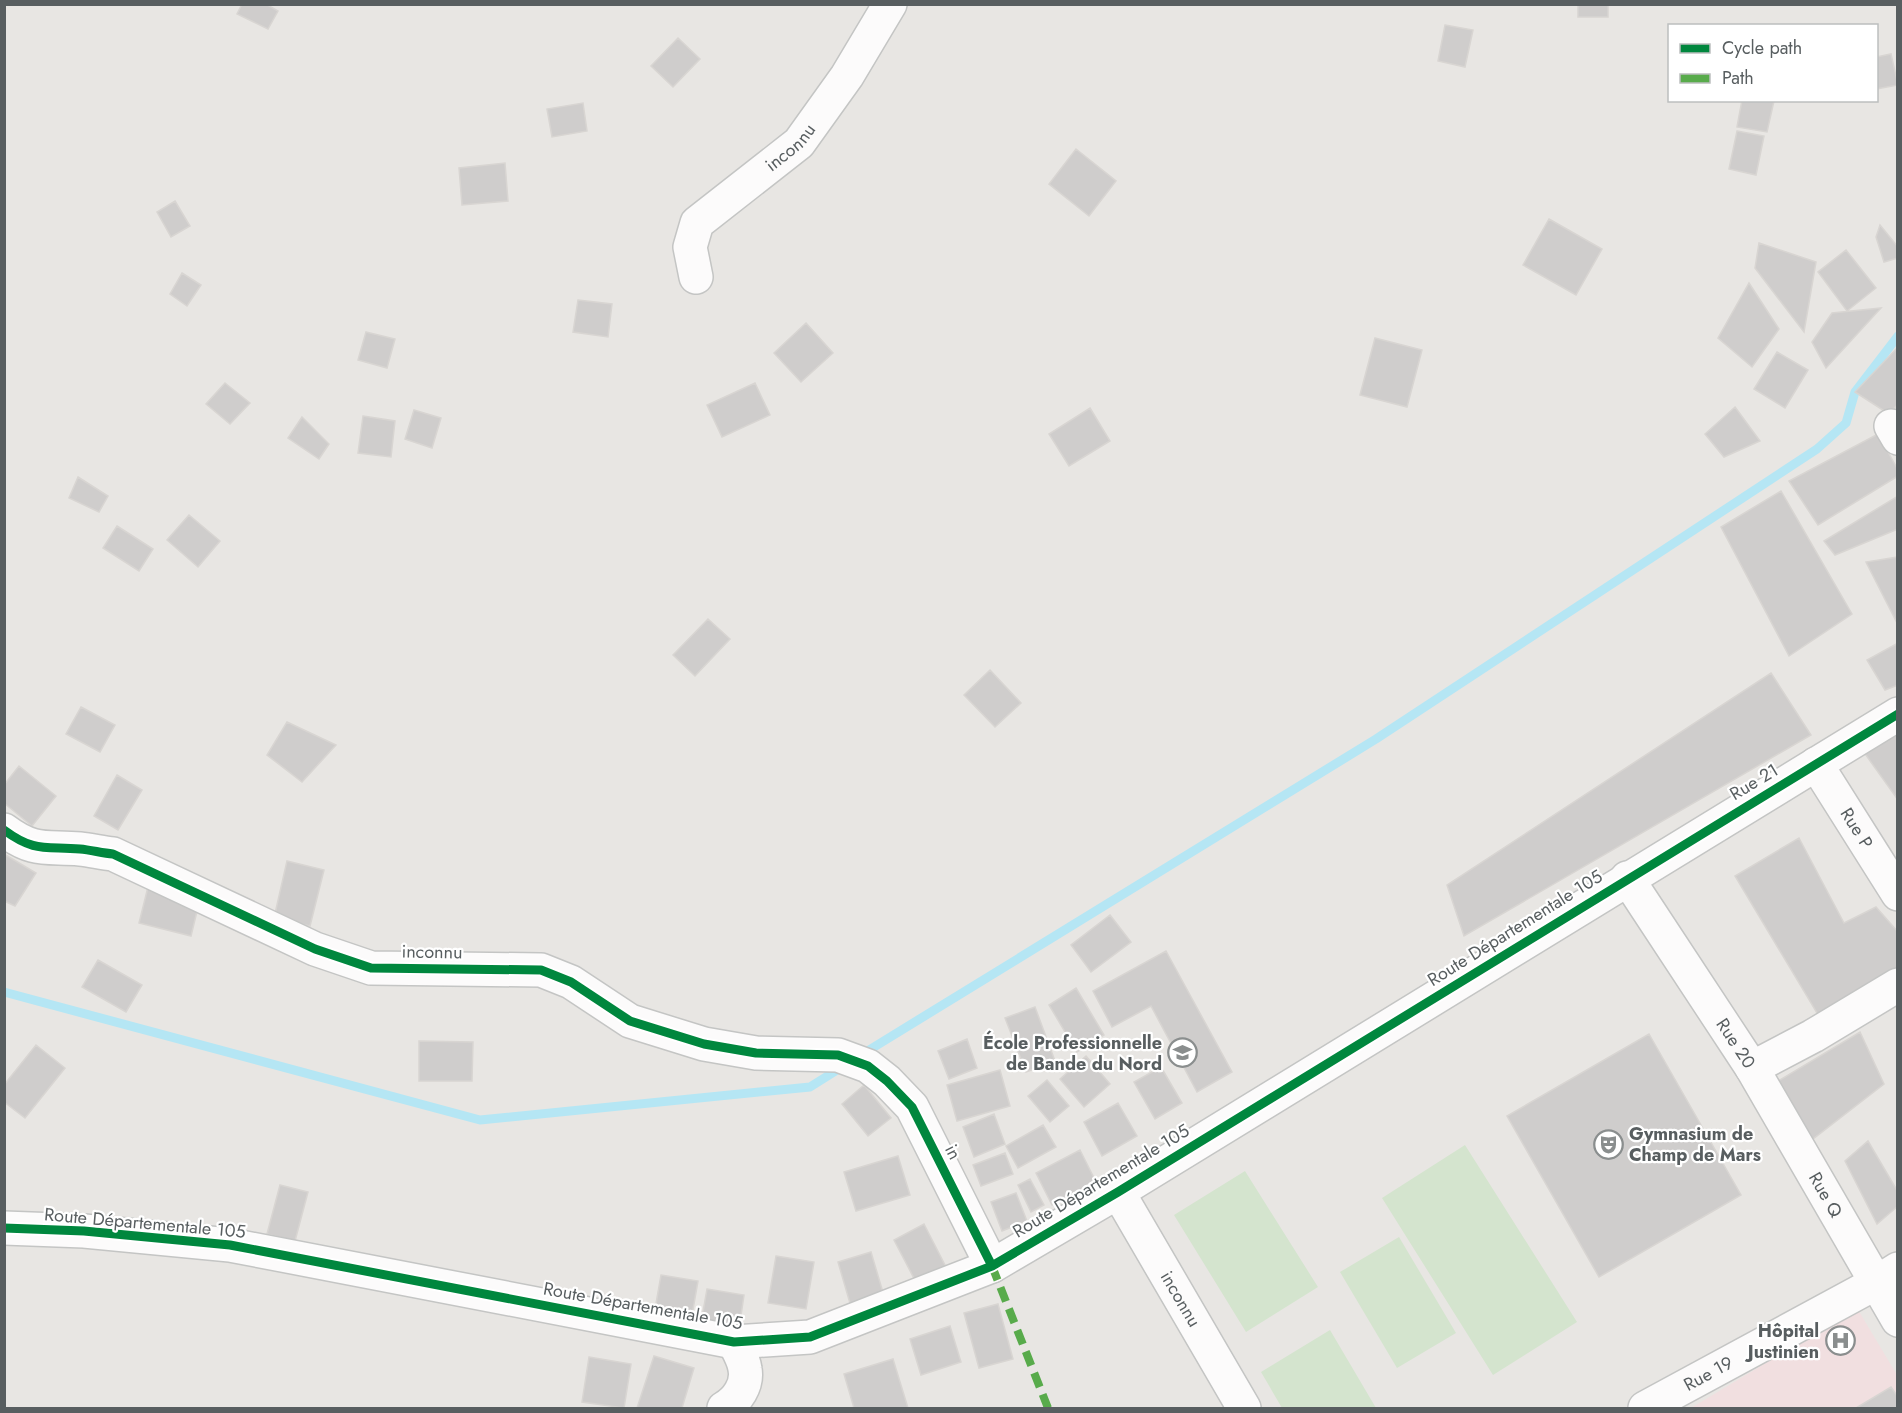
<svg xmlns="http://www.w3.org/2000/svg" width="1902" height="1413" font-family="Jost,sans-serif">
<rect width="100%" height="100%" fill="#e8e6e3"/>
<!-- medical -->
<path fill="#f1dfe0" d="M1857 1308 1897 1375V1408H1691Z"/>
<!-- pitch -->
<path fill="#d4e4ce" d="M1465 1145 1577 1322 1493 1375 1382 1198Z
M1245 1171 1318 1287 1246 1332 1174 1215Z
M1399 1237 1456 1333 1397 1368 1340 1272Z
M1330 1330 1376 1408H1282L1261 1372Z"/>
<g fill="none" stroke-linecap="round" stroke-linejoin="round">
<!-- stream -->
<path stroke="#b5e6f4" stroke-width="9" d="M4 992 480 1120 810 1087 845 1065
M861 1055 1376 739 1817 449 1846 423 1855 392 1898 336"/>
</g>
<!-- building -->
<path fill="#cfcdcc" stroke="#d8d5d2" stroke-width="1.5" d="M242 4H266L278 11 268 29 237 14Z
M1578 4H1608V17H1578Z
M1445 25 1473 30 1465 67 1438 61Z
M678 38 700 59 673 87 651 66Z
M1891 54 1898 85 1876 89V57Z
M1742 100 1774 101 1767 132 1737 127Z
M583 103 587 131 552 137 547 109Z
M1737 131 1764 136 1756 175 1729 169Z
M1076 149 1116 181 1089 216 1049 184Z
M505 163 508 201 462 205 459 168Z
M175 201 190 226 171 237 157 212Z
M1549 219 1602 249 1576 295 1523 265Z
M1880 225 1898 247V258L1884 262 1876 237Z
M1759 243 1816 262 1804 332 1755 268Z
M1846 250 1876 288 1847 311 1818 272Z
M182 273 201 285 187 306 170 294Z
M1749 283 1779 329 1752 367 1718 338Z
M578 300 612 304 608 337 573 332Z
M1881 308 1826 368 1812 342 1832 313Z
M806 323 833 353 801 382 774 353Z
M366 332 395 339 387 368 358 360Z
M1375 338 1422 350 1407 407 1360 395Z
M1898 347V404L1889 414 1855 392Z
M1777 352 1808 370 1785 408 1754 389Z
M225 383 250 403 230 424 206 404Z
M755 383 770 415 722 437 707 405Z
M1735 407 1760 441 1724 457 1705 434Z
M1090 408 1110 441 1069 466 1049 434Z
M414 410 441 418 432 448 405 439Z
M363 416 395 421 391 457 358 453Z
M302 417 329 444 319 459 288 438Z
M1878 434 1898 470V476L1818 525 1789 481Z
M78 477 108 496 99 512 69 498Z
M1781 491 1852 614 1789 656 1721 527Z
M1898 496V529L1835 555 1824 541Z
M189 515 220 541 198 567 167 540Z
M117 526 153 549 139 571 103 548Z
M1898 557V625L1866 562Z
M708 619 730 639 695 676 673 655Z
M1898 643V685L1885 690 1867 660Z
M990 670 1021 703 995 727 964 695Z
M1771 673 1811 735 1464 936 1447 885Z
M81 707 115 725 100 752 66 734Z
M287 722 336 745 302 782 267 755Z
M1898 724V800L1863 751Z
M19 766 56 796 32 826 4 803V785Z
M117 775 142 790 118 830 94 816Z
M1799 838 1844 923 1876 907 1898 932V981L1823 1023 1735 876Z
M4 854 36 873 15 906 4 901Z
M287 861 324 870 310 926 274 918Z
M148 887 200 899 191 936 139 923Z
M1110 915 1131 942 1091 972 1071 945Z
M1166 951 1232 1072 1197 1092 1151 1006 1112 1027 1093 991Z
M98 960 142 985 126 1012 82 987Z
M1076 988 1104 1035 1077 1052 1049 1005Z
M1035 1007 1055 1061 1026 1072 1005 1018Z
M1860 1032 1884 1084 1809 1142 1778 1081Z
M1649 1034 1741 1195 1599 1277 1507 1116Z
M967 1039 977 1068 949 1079 938 1051Z
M419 1041 473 1042 472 1081H419Z
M36 1045 65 1068 25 1118 4 1102V1085Z
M1086 1056 1110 1084 1084 1107 1060 1079Z
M1161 1067 1182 1103 1155 1119 1134 1082Z
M1000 1070 1010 1106 957 1121 947 1085Z
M1047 1080 1069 1106 1050 1122 1028 1096Z
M864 1085 891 1118 868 1136 842 1104Z
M1118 1103 1137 1136 1102 1156 1084 1122Z
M994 1114 1005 1144 974 1157 963 1127Z
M1043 1125 1056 1147 1018 1168 1006 1146Z
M1868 1141 1898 1192V1206L1877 1224 1845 1161Z
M1080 1150 1096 1182 1052 1205 1036 1173Z
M1005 1153 1013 1174 981 1186 973 1165Z
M898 1156 910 1195 856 1211 844 1172Z
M1030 1179 1044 1205 1031 1212 1018 1185Z
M280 1185 308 1192 295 1241 267 1234Z
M1016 1193 1027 1221 1002 1231 991 1202Z
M924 1224 948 1271 918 1286 894 1240Z
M871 1252 887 1306 854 1317 838 1262Z
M776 1256 814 1262 806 1309 768 1303Z
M661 1275 698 1281 691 1321 654 1315Z
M707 1289 744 1295 739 1329 701 1323Z
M998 1304 1013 1359 979 1368 964 1313Z
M950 1326 961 1362 921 1375 910 1339Z
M654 1356 694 1368 682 1408H637Z
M589 1357 631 1364 624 1408 582 1402Z
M893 1359 908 1408H854L844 1374Z
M1891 1387 1898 1397V1408H1856Z"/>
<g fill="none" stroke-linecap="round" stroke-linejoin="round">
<defs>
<g id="minor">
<path id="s1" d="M696 277 690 247 697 223 799 143 847 76 890 4"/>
<path d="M1891 426 1898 438"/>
<path id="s2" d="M1816 764 1898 894"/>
<path d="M4 830C35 853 46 846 80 849 91 850 102 853 113 854L315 949 371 968 541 970 571 982 630 1021 704 1044 756 1053 838 1055 868 1066 887 1081 912 1107 992 1266"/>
<path id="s3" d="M1627 878 1752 1068 1898 1320"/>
<path d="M1752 1068 1813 1036 1898 985"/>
<path id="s4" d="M1118 1192 1244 1408"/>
<path d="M4 1228 84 1231 230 1245 734 1342 810 1337 992 1266 1118 1192 1898 714"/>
<path d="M724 1408C737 1401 748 1385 745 1369 744 1360 738 1350 734 1342"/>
<path id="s5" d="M1645 1408 1876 1283 1898 1269"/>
</g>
</defs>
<!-- minor casing -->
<use href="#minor" stroke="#c4c5c4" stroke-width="36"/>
<!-- minor -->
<use href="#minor" stroke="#fcfbfb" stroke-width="33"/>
<!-- quiet -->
<path stroke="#58ab4b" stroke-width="8" stroke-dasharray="15 8" stroke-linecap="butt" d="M992 1266 1048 1408"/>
<defs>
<path id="cycleway" d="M4 830C35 853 46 846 80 849 91 850 102 853 113 854L315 949 371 968 541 970 571 982 630 1021 704 1044 756 1053 838 1055 868 1066 887 1081 912 1107 992 1266
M4 1228 84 1231 230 1245 734 1342 810 1337 992 1266 1118 1192 1898 714"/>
</defs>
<!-- cycleway casing -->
<use href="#cycleway" stroke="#fff" stroke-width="13"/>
<!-- cycleway -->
<use href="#cycleway" stroke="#00873e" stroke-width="9"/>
</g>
<!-- icons -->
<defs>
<symbol id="school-ring" viewBox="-11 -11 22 22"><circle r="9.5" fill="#fff" stroke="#8a8e8e" stroke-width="1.5"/><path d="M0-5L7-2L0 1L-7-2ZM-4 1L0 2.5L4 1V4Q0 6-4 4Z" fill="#8a8e8e"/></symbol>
<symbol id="theatre-ring" viewBox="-11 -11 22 22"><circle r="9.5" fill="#fff" stroke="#8a8e8e" stroke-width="1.5"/><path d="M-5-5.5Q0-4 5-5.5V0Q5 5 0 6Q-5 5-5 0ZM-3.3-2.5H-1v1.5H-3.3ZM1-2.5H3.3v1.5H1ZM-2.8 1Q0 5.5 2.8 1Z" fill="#8a8e8e"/></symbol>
<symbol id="hospital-ring" viewBox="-11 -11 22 22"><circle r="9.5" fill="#fff" stroke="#8a8e8e" stroke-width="1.5"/><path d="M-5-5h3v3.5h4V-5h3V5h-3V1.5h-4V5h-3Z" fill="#8a8e8e"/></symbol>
</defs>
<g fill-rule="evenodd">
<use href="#school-ring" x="1166" y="1036" width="33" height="33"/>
<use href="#theatre-ring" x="1592" y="1128" width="33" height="33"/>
<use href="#hospital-ring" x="1824" y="1324" width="33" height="33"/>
</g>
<g text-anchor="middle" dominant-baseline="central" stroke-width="4.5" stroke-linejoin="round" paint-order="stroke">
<!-- street labels -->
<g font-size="18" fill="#585e60" stroke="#fff">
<text stroke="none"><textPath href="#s1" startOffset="176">inconnu</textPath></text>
<text transform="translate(1754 782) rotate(-31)">Rue 21</text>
<text stroke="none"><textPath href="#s2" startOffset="76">Rue P</textPath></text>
<text transform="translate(1515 928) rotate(-32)">Route Départementale 105</text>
<text transform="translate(432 952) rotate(1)">inconnu</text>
<text stroke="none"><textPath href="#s3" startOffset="198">Rue 20</textPath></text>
<text transform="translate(953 1152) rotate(63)">in</text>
<text transform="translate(1101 1181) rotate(-31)">Route Départementale 105</text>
<text stroke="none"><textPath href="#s3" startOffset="374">Rue Q</textPath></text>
<text transform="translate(145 1223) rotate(5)">Route Départementale 105</text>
<text stroke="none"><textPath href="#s4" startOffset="124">inconnu</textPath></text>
<text transform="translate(643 1306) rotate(10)">Route Départementale 105</text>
<text stroke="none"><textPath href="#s5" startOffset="72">Rue 19</textPath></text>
</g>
<!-- poi labels -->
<g font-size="18" font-weight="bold" fill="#585e60" stroke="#fff" text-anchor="end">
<text x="1162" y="1043">École Professionnelle<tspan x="1162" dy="21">de Bande du Nord</tspan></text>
<text x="1629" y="1134" text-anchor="start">Gymnasium de<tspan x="1629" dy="21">Champ de Mars</tspan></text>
<text x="1819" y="1331">Hôpital<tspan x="1819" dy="21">Justinien</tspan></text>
</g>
</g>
<!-- border -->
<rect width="1902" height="1413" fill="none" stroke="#585e60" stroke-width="12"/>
<!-- legend -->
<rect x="1668" y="24" width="210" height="78" fill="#ffffff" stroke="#bcbfbf" stroke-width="1.5"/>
<rect x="1680" y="44" width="30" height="9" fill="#00873e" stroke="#bcbfbf" stroke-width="1.5"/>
<text x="1722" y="54" font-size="18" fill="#585e60">Cycle path</text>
<rect x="1680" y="74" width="30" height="9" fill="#58ab4b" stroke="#bcbfbf" stroke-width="1.5"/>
<text x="1722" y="84" font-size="18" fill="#585e60">Path</text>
</svg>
